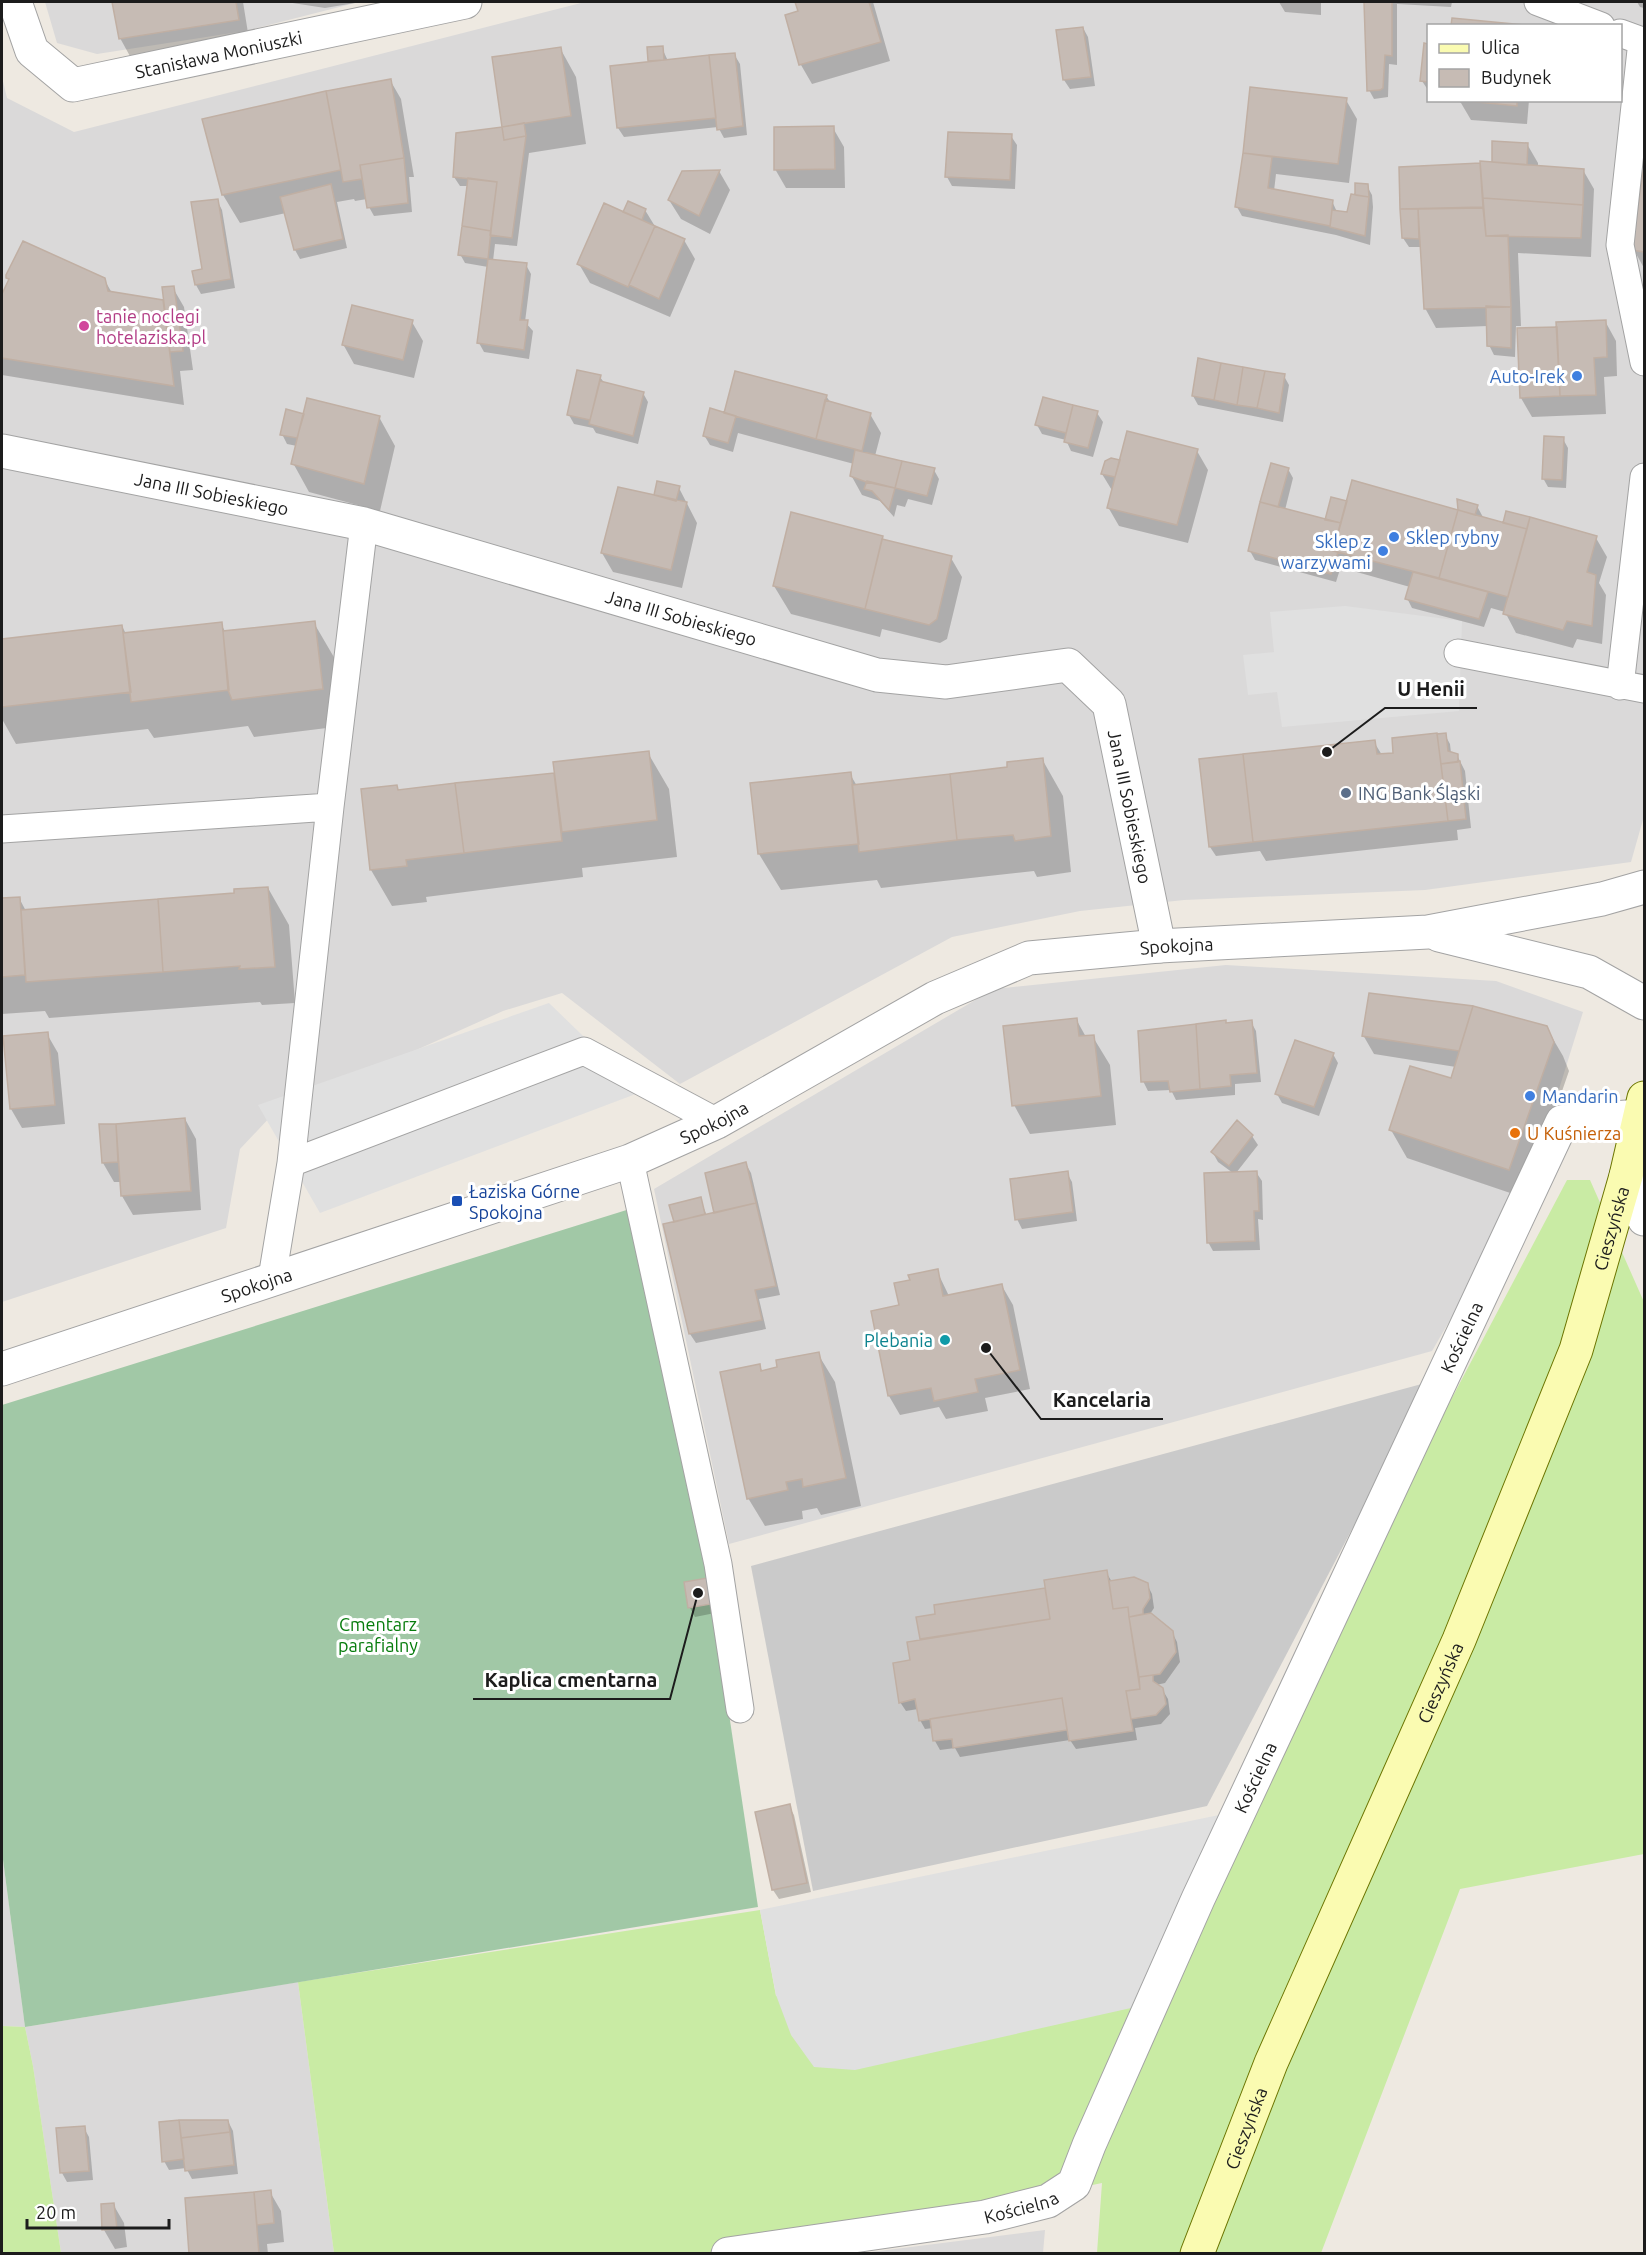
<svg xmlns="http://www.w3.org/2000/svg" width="1646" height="2255" font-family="Ubuntu,sans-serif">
<rect width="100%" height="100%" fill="#eee9e1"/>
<!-- residential -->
<path fill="#dad9d9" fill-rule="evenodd" d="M45 2H359L245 31 97 54 57 43Z
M585 2H1644V816L1631 862 1425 890 1184 900 1080 911 952 937 680 1084 562 993 503 1011 272 1115 240 1149 226 1228 2 1302V77L7 98 74 132ZM1428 26H1620V100H1428Z
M1226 965 1496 981 1583 1012 1551 1115 1485 1260 1432 1351 729 1544 654 1189 994 989Z
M2 1852 25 2027 298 1982 334 2253H61L33 2066 25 2027 2 2026Z
M1045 2230 1043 2253H863Z"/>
<!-- religious -->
<path fill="#cacaca" d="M1429 1382 1207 1806 813 1891 751 1566Z"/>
<!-- grass -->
<path fill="#c9eba4" d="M1567 1180H1590L1644 1302V1854L1460 1889 1321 2253H1097L1102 2183 762 2253H334L298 1982 760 1910 776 1996 1130 2008Z
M2 2026 25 2027 33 2066 61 2253H2Z"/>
<!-- cemetery -->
<path fill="#a1c8a6" d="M633 1208 705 1554 758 1907 25 2027 2 1852V1405Z"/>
<!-- parking -->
<path fill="#e0e0e0" d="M1345 606 1462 621 1459 711 1282 727 1277 692 1248 695 1243 655 1274 652 1270 612Z
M549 1003 641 1092 320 1213 258 1105Z
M1219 1815 1131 2008 855 2070 814 2067 791 2035 776 1995 760 1910Z"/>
<!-- shadow -->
<path fill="#0003" d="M114 2H243L249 39 131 58 120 38Z
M286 2H361L325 8Z
M796 2H873L890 61 812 84 801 65 787 16 800 12Z
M1279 2H1321V15L1285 12Z
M1366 2H1452L1451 7 1397 4V65L1389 64 1388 97 1374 99 1369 90Z
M1637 2H1644V8L1640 7Z
M1083 28 1088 37 1095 86 1070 89 1064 80 1058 32Z
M1425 45 1428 46V90L1422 81Z
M560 48 576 77 586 144 529 153 517 246 495 244 493 261 526 265 531 274 525 322 533 331 529 359 484 352 479 343 488 267 465 263 460 254 468 186H460L454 177 503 127Z
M662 48 668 61 734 54 740 64 747 135 724 138 718 127 624 137 618 128 650 63 648 49Z
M390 80 401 99 414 177H409L412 212 374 216 369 207 367 199 355 201 354 199 337 202 347 248 300 259 295 250 286 213 240 223 223 195Z
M1251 89 1346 100 1357 119 1349 183 1276 174 1274 191 1332 201 1337 212 1349 214 1356 197 1367 186 1372 195 1373 207 1370 245 1336 235 1242 216 1237 207Z
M1457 100H1529L1527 124 1471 120 1461 103Z
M833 128 844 147 845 188H786L775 169Z
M1011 136 1017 145 1015 189 952 186 947 177Z
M1527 144 1538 163V167L1583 170 1594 189 1591 257 1518 253 1521 326H1516L1515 357 1494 355 1489 345 1488 326 1436 328 1425 308 1421 247H1409L1403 238 1400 168 1493 163Z
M719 171 730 190 710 234 681 219 669 200 683 172Z
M1644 175V268L1634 250Z
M217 200 222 210 235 288 201 294 196 285 194 272 204 270Z
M645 210 656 228 684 240 695 259 670 317 590 283 579 264 624 214Z
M8 275 104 279 112 293 165 302 173 288 184 307 193 370 180 371 184 405 2 375V298L10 281Z
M1605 321 1616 341 1617 376 1604 377 1606 414 1532 417 1521 398 1558 328Z
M412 322 423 341 414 378 354 364 343 344Z
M1284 376 1289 385 1283 422 1198 405 1193 396Z
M600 377 605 384 643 393 648 402 638 444 596 433 593 428 574 424 569 415Z
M826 396 831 403 870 414 881 433 875 456 934 470 939 479 932 505 908 499 905 507 897 505 894 517 880 501 862 495 851 475 854 464 738 433 733 452 710 445 704 435 725 414Z
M1044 398 1097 413 1103 422 1093 457 1071 451 1066 440 1042 434 1037 425Z
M304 415 379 417 395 446 380 511 309 492 293 463 297 446 287 444 282 434Z
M1563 439 1568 448 1566 488 1548 487 1543 478Z
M1197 451 1208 470 1188 543 1119 526 1108 507 1113 492 1102 474 1121 462Z
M1288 469 1293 478 1285 510 1326 521 1348 503 1460 512 1477 506 1484 519 1504 525 1596 538 1607 557 1599 583 1606 595 1602 644 1577 639 1573 648 1516 633 1505 612 1491 608 1484 627 1412 608 1407 598 1410 587 1346 569 1342 563 1336 582 1255 560 1250 551Z
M679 488 697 523 682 588 613 572 602 553 656 497Z
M882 537 884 541 951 558 962 577 947 639 940 643 882 629 880 637 791 614 774 586Z
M314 623 335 659 343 726 254 737 248 726 154 738 148 729 16 744 2 719V640L122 626 126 634 221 624 226 633Z
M1445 735 1450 744 1451 753 1457 755 1465 771 1471 828 1457 830 1458 840 1266 861 1260 851 1216 856 1210 847 1200 760 1374 742 1382 755 1395 754Z
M648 753 669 789 677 857 582 868 583 877 426 897 427 902 392 906 371 870 363 790 396 786 399 791 555 774Z
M1042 759 1063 796 1071 872 1037 877 1034 871 881 888 877 880 781 890 759 854 850 774 857 786 1009 768Z
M268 888 289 925 295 1003 262 1005 260 1002 49 1018 45 1011 2 1014V900L19 898 26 911 236 895Z
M1473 1007 1546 1027 1563 1056 1569 1071 1525 1198 1407 1158 1391 1130 1452 1080 1456 1067 1374 1054 1363 1035Z
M1076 1019 1086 1037H1093L1110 1065 1116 1125 1030 1134 1014 1105Z
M1251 1022 1256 1031 1261 1082 1235 1084V1095L1176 1100 1171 1090 1148 1091 1143 1081Z
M47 1034 58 1053 65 1124 22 1128 11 1109 5 1037Z
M1333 1054 1338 1063 1319 1116 1282 1103 1277 1094Z
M185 1119 196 1139 201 1210 133 1215 122 1196 121 1182H114L103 1163 100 1125Z
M1237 1123 1252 1136 1258 1145 1236 1173 1256 1172 1262 1181 1263 1220 1258 1219 1260 1250 1213 1251 1208 1242 1233 1173 1218 1162 1213 1153Z
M746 1164 751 1173 780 1295 759 1299 766 1329 696 1343 690 1334 665 1225 675 1223 700 1199 707 1216 716 1214Z
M1067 1173 1072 1182 1077 1221 1022 1229 1017 1219Z
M937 1271 949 1296 1002 1286 1013 1305 1030 1389 985 1398 988 1411 946 1419 939 1407 900 1415 889 1396 901 1306 911 1282Z
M818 1354 835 1382 861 1506 821 1515 817 1508 802 1511 803 1519 765 1526 748 1498 759 1365 763 1372Z
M1106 1572 1112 1582 1147 1584 1152 1594 1154 1608 1150 1614 1172 1632 1177 1642 1180 1662 1165 1683 1156 1685 1162 1689 1168 1699 1170 1714 1161 1724 1135 1728 1137 1740 1076 1749 1070 1740 960 1757 955 1748 940 1750 935 1741 933 1728 925 1729 920 1720 918 1709 906 1711 900 1702 911 1662 921 1641 918 1619 937 1615 936 1607 1047 1589Z
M706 1580 715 1613 695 1617 690 1608Z
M789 1806 794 1815 811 1892 779 1899 773 1890Z
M228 2121 233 2131 238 2174 192 2179 186 2168 169 2170 164 2161Z
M84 2128 89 2137 93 2180 67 2182 62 2173Z
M270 2192 281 2211 284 2242 267 2244 268 2254H191L186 2199Z
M113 2204 124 2223 127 2247 115 2249 104 2230Z"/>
<!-- building -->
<path fill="#c6bbb4" stroke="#c0afa3" stroke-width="1.5" d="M112 2H236L239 20 119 39Z
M795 2H869L881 42 799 65 785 15 798 11Z
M1364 2H1392V56L1385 55 1383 88 1380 90 1367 91Z
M1452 18 1524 25V26H1451Z
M1083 27 1091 77 1063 80 1056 30Z
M1424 43 1428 44V82L1420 81Z
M663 46 664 60 648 61 647 47Z
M561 47 571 116 502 127 492 57Z
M735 53 743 126 717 130 709 55Z
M709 55 716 118 617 128 610 66Z
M391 79 404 158 360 165 362 179 343 182 326 91Z
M1250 87 1347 98 1338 164 1243 153Z
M326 91 341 170 222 195 202 119Z
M1458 100H1517V106Z
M524 123 526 136 504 140 502 127Z
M834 126 835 169 774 170V127Z
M502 127 504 140 526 136 512 238 490 235 497 182 453 177 456 133Z
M948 132 1012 134 1010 180 945 177Z
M1492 141 1528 143 1527 165 1492 162Z
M1243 153 1272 157 1268 188 1333 200 1330 226 1235 207Z
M404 158 408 203 367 208 360 165Z
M1480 161 1584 169 1583 205 1483 198Z
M1480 163 1483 207 1400 209 1399 167Z
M1644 164V252L1632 250Z
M720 170 699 216 668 200 682 171Z
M468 178 497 182 491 231 462 226Z
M1355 183 1368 184 1369 197 1355 195Z
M331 184 343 239 294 250 280 197Z
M1351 194 1369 197 1365 236 1330 227 1332 210 1347 212Z
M1483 198 1583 205 1581 238 1486 236Z
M218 199 231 279 195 285 192 271 202 269 191 202Z
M628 201 646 209 642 220 623 212Z
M604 203 655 226 628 287 577 264Z
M1483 208 1486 236 1508 235 1511 307 1424 309 1418 209Z
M1400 209H1418L1419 239 1402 238Z
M462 226 491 231 488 259 458 255Z
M655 226 685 239 659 299 629 285Z
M23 241 105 278 108 291 163 300 174 386 2 358V294L9 279 6 278V275Z
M488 259 527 263 520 320H528L524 350 477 343Z
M174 286 183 351 170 352 162 287Z
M352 305 413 320 403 360 342 345Z
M1486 306 1511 307V348L1487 346Z
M1606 320 1607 357 1594 358 1596 395 1560 396 1556 322Z
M1557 327 1560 396 1520 398 1517 328Z
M1198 358 1221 363 1214 400 1192 396Z
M1221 363 1243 367 1237 405 1214 400Z
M1243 367 1265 371 1257 408 1237 405Z
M577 370 601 375 590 420 567 415Z
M735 371 827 395 816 439 724 413Z
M1265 371 1285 374 1279 413 1257 408Z
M600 381 644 392 633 436 589 424Z
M1043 397 1073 405 1066 433 1035 425Z
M307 398 380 416 364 484 291 464Z
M825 400 871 413 862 451 816 439Z
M1073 405 1098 411 1088 448 1064 442Z
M710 408 736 416 728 443 703 436Z
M286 409 304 414 297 438 280 435Z
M1127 431 1198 449 1177 525 1107 508Z
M1544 436 1564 437 1562 480 1542 479Z
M855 450 902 461 895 488 866 482 850 476Z
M1111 458 1120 460 1115 477 1101 474 1105 461Z
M902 461 935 468 927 496 895 488Z
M1271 463 1289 468 1278 507 1260 502Z
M1352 480 1458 510 1439 578 1333 551Z
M657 481 680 486 676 501 654 495Z
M867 481 895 488 889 510 872 491 864 489Z
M618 487 687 502 671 570 601 553Z
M1331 497 1347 501 1341 523 1325 520Z
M1457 499 1478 505 1475 515 1458 510Z
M1260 502 1341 523 1333 551 1338 552 1331 574 1248 551Z
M1458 510 1527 529 1508 597 1439 578Z
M1506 511 1530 517 1527 529 1503 523Z
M791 512 883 536 865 609 773 586Z
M1530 517 1597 536 1587 572 1596 575 1592 626 1567 621 1563 630 1503 614Z
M882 539 952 556 937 619 929 625 865 609Z
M1413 572 1488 592 1479 619 1405 599Z
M315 621 323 689 232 700 228 690 223 631Z
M222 622 229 690 131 702 123 633Z
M122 625 131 692 2 707V639Z
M1437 733 1448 821 1253 842 1243 754 1375 740 1377 754 1393 753 1392 738Z
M1446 733 1448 751 1458 754V762L1441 764 1437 734Z
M649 751 657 820 562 832 553 762Z
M1243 754 1253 842 1209 847 1199 759Z
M1043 758 1051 836 1015 841 1013 835 957 840 950 774 1007 767V762Z
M1460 761 1466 819 1448 821 1441 764Z
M851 772 859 844 758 854 750 783Z
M554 773 562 841 464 853 455 783Z
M950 774 957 840 859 852 852 785Z
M455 783 464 853 406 860 407 866 370 870 361 789 397 785 398 790Z
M268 887 275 967 239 969 240 966 163 972 158 899 234 893V889Z
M20 897 25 975 2 977V898Z
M158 899 163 972 26 982 21 910Z
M1369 993 1473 1006 1459 1051 1362 1036Z
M1473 1006 1547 1026 1554 1042 1509 1170 1389 1130 1410 1066 1451 1078Z
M1077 1018 1079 1036 1094 1035 1101 1096 1012 1106 1003 1026Z
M1226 1020V1023L1252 1020 1257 1073 1230 1075 1231 1086 1200 1089 1196 1024Z
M1196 1024 1200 1089 1170 1092 1168 1081 1141 1082 1138 1031Z
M48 1032 55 1105 10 1109 3 1036Z
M1295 1040 1334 1053 1314 1107 1275 1094Z
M185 1118 191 1191 121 1196 116 1124Z
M1237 1120 1253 1135 1229 1166 1211 1152Z
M99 1124H116L118 1162 102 1163Z
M746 1162 756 1203 714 1213 705 1173Z
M1068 1171 1073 1212 1015 1220 1010 1179Z
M1257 1171 1259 1211H1254L1255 1241 1207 1243 1204 1173Z
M701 1197 705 1214 674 1222 669 1205Z
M756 1203 776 1286 755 1290 762 1320 689 1334 663 1224Z
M938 1269 943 1296 1002 1284 1020 1370 975 1379 978 1392 934 1401 931 1388 888 1396 871 1311 899 1305 894 1283 910 1280 908 1275Z
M819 1352 846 1478 803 1487 802 1479 786 1482 788 1490 747 1499 720 1372 760 1364 761 1371 777 1367 776 1360Z
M1107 1570 1113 1609 1128 1607 1129 1617 1140 1689 1126 1691 1133 1731 1069 1741 1062 1698 919 1721 915 1699 899 1703 893 1663 910 1660 907 1642 1050 1619 1044 1580Z
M1134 1577 1148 1583 1150 1598 1143 1609V1614L1129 1617 1128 1607 1113 1609 1109 1581Z
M707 1578 711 1604 688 1608 684 1582Z
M1045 1588 1050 1619 920 1639 916 1617 935 1614 934 1605Z
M1151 1613 1173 1631 1176 1652 1160 1674 1139 1677 1129 1617Z
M1153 1675V1681L1163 1688 1166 1704 1156 1715 1131 1719 1126 1691 1140 1689 1139 1677Z
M1062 1698 1067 1730 953 1748 952 1739 933 1741 930 1719Z
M790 1804 807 1883 772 1890 755 1812Z
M179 2120H228L230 2132 181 2138Z
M179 2120 184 2159 162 2162 159 2122Z
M85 2126 89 2171 60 2173 56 2128Z
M230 2132 234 2165 185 2171 181 2138Z
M271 2190 274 2223 257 2225 254 2192Z
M254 2192 259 2254H189L185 2198Z
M114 2203 117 2229 102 2230 101 2204Z"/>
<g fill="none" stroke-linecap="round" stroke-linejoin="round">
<defs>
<path id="lane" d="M1538 2 1601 26
M1620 33 1642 41 1620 245 1644 362
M1458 653 1644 689
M1620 686 1644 477
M2 829 330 807
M630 1161 718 1564 740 1709
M291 1163 584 1051 717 1122
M272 1278 291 1163 330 807 364 524"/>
<g id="street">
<path id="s1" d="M15 2 32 51 73 85 465 2"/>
<path id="s2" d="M2 451 364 524 877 675 946 682 1068 665 1109 704 1159 946"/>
<path d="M1439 935 1589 972 1644 1003"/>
<path d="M1626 1176 1644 1219"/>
<path id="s3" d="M2 1369 630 1161 717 1122 935 998 1029 958 1159 946 1428 932 1602 899 1644 887"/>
<path id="s4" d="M728 2254 985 2217 1048 2201 1074 2184 1089 2145 1198 1899 1562 1122 1640 1116"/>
</g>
<g id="secondary">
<path id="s5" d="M1197 2254 1271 2063 1459 1640 1576 1350 1626 1176 1644 1098"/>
</g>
</defs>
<!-- lane casing -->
<use href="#lane" stroke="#a3a3a3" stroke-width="29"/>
<!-- street casing -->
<use href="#street" stroke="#a3a3a3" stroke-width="35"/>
<!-- secondary casing -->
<use href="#secondary" stroke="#6c7501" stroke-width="35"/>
<!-- lane -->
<use href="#lane" stroke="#fff" stroke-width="27"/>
<!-- street -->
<use href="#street" stroke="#fff" stroke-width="33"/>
<!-- secondary -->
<use href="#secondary" stroke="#fafbb1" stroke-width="33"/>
</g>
<!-- markers -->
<circle fill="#d1479c" stroke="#fff" stroke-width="2" cx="84" cy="326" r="6"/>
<g fill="#3f7fe0" stroke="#fff" stroke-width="2">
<circle cx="1577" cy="376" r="6"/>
<circle cx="1394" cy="537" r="6"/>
<circle cx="1383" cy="551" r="6"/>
<circle cx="1530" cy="1096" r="6"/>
</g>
<circle fill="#5c6f8a" stroke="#fff" stroke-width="2" cx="1346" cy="793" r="6"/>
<circle fill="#e8710a" stroke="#fff" stroke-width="2" cx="1515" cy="1133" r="6"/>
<rect fill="#1a4fb4" stroke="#fff" stroke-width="2" x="451" y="1195" width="12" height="12" rx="3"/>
<circle fill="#0f9aa8" stroke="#fff" stroke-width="2" cx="945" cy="1340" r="6"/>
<g text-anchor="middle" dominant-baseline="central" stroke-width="6" stroke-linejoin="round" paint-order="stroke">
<!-- street labels -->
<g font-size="18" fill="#1c1c1c" stroke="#fff">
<text stroke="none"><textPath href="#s1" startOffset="254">Stanisława Moniuszki</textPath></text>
<text stroke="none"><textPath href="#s2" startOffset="214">Jana III Sobieskiego</textPath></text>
<text stroke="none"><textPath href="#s2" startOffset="700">Jana III Sobieskiego</textPath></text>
<text stroke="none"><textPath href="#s2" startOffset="1258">Jana III Sobieskiego</textPath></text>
<text stroke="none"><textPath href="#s3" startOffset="1258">Spokojna</textPath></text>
<text stroke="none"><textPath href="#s3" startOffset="754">Spokojna</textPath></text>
<text stroke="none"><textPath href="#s5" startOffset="1107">Cieszyńska</textPath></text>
<text stroke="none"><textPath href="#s3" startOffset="268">Spokojna</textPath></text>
<text stroke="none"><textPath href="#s4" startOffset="1287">Kościelna</textPath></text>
<text stroke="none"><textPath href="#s5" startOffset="621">Cieszyńska</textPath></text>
<text stroke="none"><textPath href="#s4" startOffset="801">Kościelna</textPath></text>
<text stroke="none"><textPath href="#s5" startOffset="135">Cieszyńska</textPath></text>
<text stroke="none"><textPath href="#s4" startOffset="297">Kościelna</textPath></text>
</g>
<!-- hotel labels -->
<g font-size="18" fill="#b23c85" stroke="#fff" text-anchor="start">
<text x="96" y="316">tanie noclegi<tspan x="96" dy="21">hotelaziska.pl</tspan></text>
</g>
<!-- shop labels -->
<g font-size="18" fill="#366cbe" stroke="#fff" text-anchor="end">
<text x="1565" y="376">Auto-Irek</text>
<text x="1406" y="537" text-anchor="start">Sklep rybny</text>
<text x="1371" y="541">Sklep z<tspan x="1371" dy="21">warzywami</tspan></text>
<text x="1542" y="1096" text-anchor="start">Mandarin</text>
</g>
<!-- service labels -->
<g font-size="18" fill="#4e5e75" stroke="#fff" text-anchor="start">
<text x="1358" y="793">ING Bank Śląski</text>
</g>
<!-- food labels -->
<g font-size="18" fill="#c56008" stroke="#fff" text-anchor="start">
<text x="1527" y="1133">U Kuśnierza</text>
</g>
<!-- transit labels -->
<g font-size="18" fill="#164399" stroke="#fff" text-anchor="start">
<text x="469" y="1191">Łaziska Górne<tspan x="469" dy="21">Spokojna</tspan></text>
</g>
<!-- culture labels -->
<g font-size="18" fill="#0d838f" stroke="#fff" text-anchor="end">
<text x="933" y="1340">Plebania</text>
</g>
<!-- park labels -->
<g font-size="18" fill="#077c0d" stroke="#fff">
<text x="378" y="1624">Cmentarz<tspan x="378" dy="21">parafialny</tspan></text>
</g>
</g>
<!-- callouts -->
<path fill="none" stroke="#1c1c1c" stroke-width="2" d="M1327 752L1385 708H1477M986 1348L1041 1419H1163M698 1593L670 1699H473"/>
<g fill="#1c1c1c" stroke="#fff" stroke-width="2">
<circle cx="1327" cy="752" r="6"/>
<circle cx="986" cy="1348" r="6"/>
<circle cx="698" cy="1593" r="6"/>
</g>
<g font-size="20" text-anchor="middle" font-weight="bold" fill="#1c1c1c" stroke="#fff" stroke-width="6" stroke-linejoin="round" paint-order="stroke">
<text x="1431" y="696">U Henii</text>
<text x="1102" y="1407">Kancelaria</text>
<text x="571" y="1687">Kaplica cmentarna</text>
</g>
<!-- border -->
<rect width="1646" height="2255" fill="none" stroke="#1c1c1c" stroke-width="6"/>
<!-- legend -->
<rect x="1427" y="24" width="195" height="78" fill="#ffffff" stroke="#a4a4a4" stroke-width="1.5"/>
<rect x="1439" y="44" width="30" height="9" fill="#fafbb1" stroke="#a4a4a4" stroke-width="1.5"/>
<text x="1481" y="54" font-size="18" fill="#1c1c1c">Ulica</text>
<rect x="1439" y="69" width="30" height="18" fill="#c6bbb4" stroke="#a4a4a4" stroke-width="1.5"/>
<text x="1481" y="84" font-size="18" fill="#1c1c1c">Budynek</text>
<!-- scale -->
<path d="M27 2219v9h142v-9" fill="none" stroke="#1c1c1c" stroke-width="3"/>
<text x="36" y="2219" font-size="18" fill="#1c1c1c" stroke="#ffffff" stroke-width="4.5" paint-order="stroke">20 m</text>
</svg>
